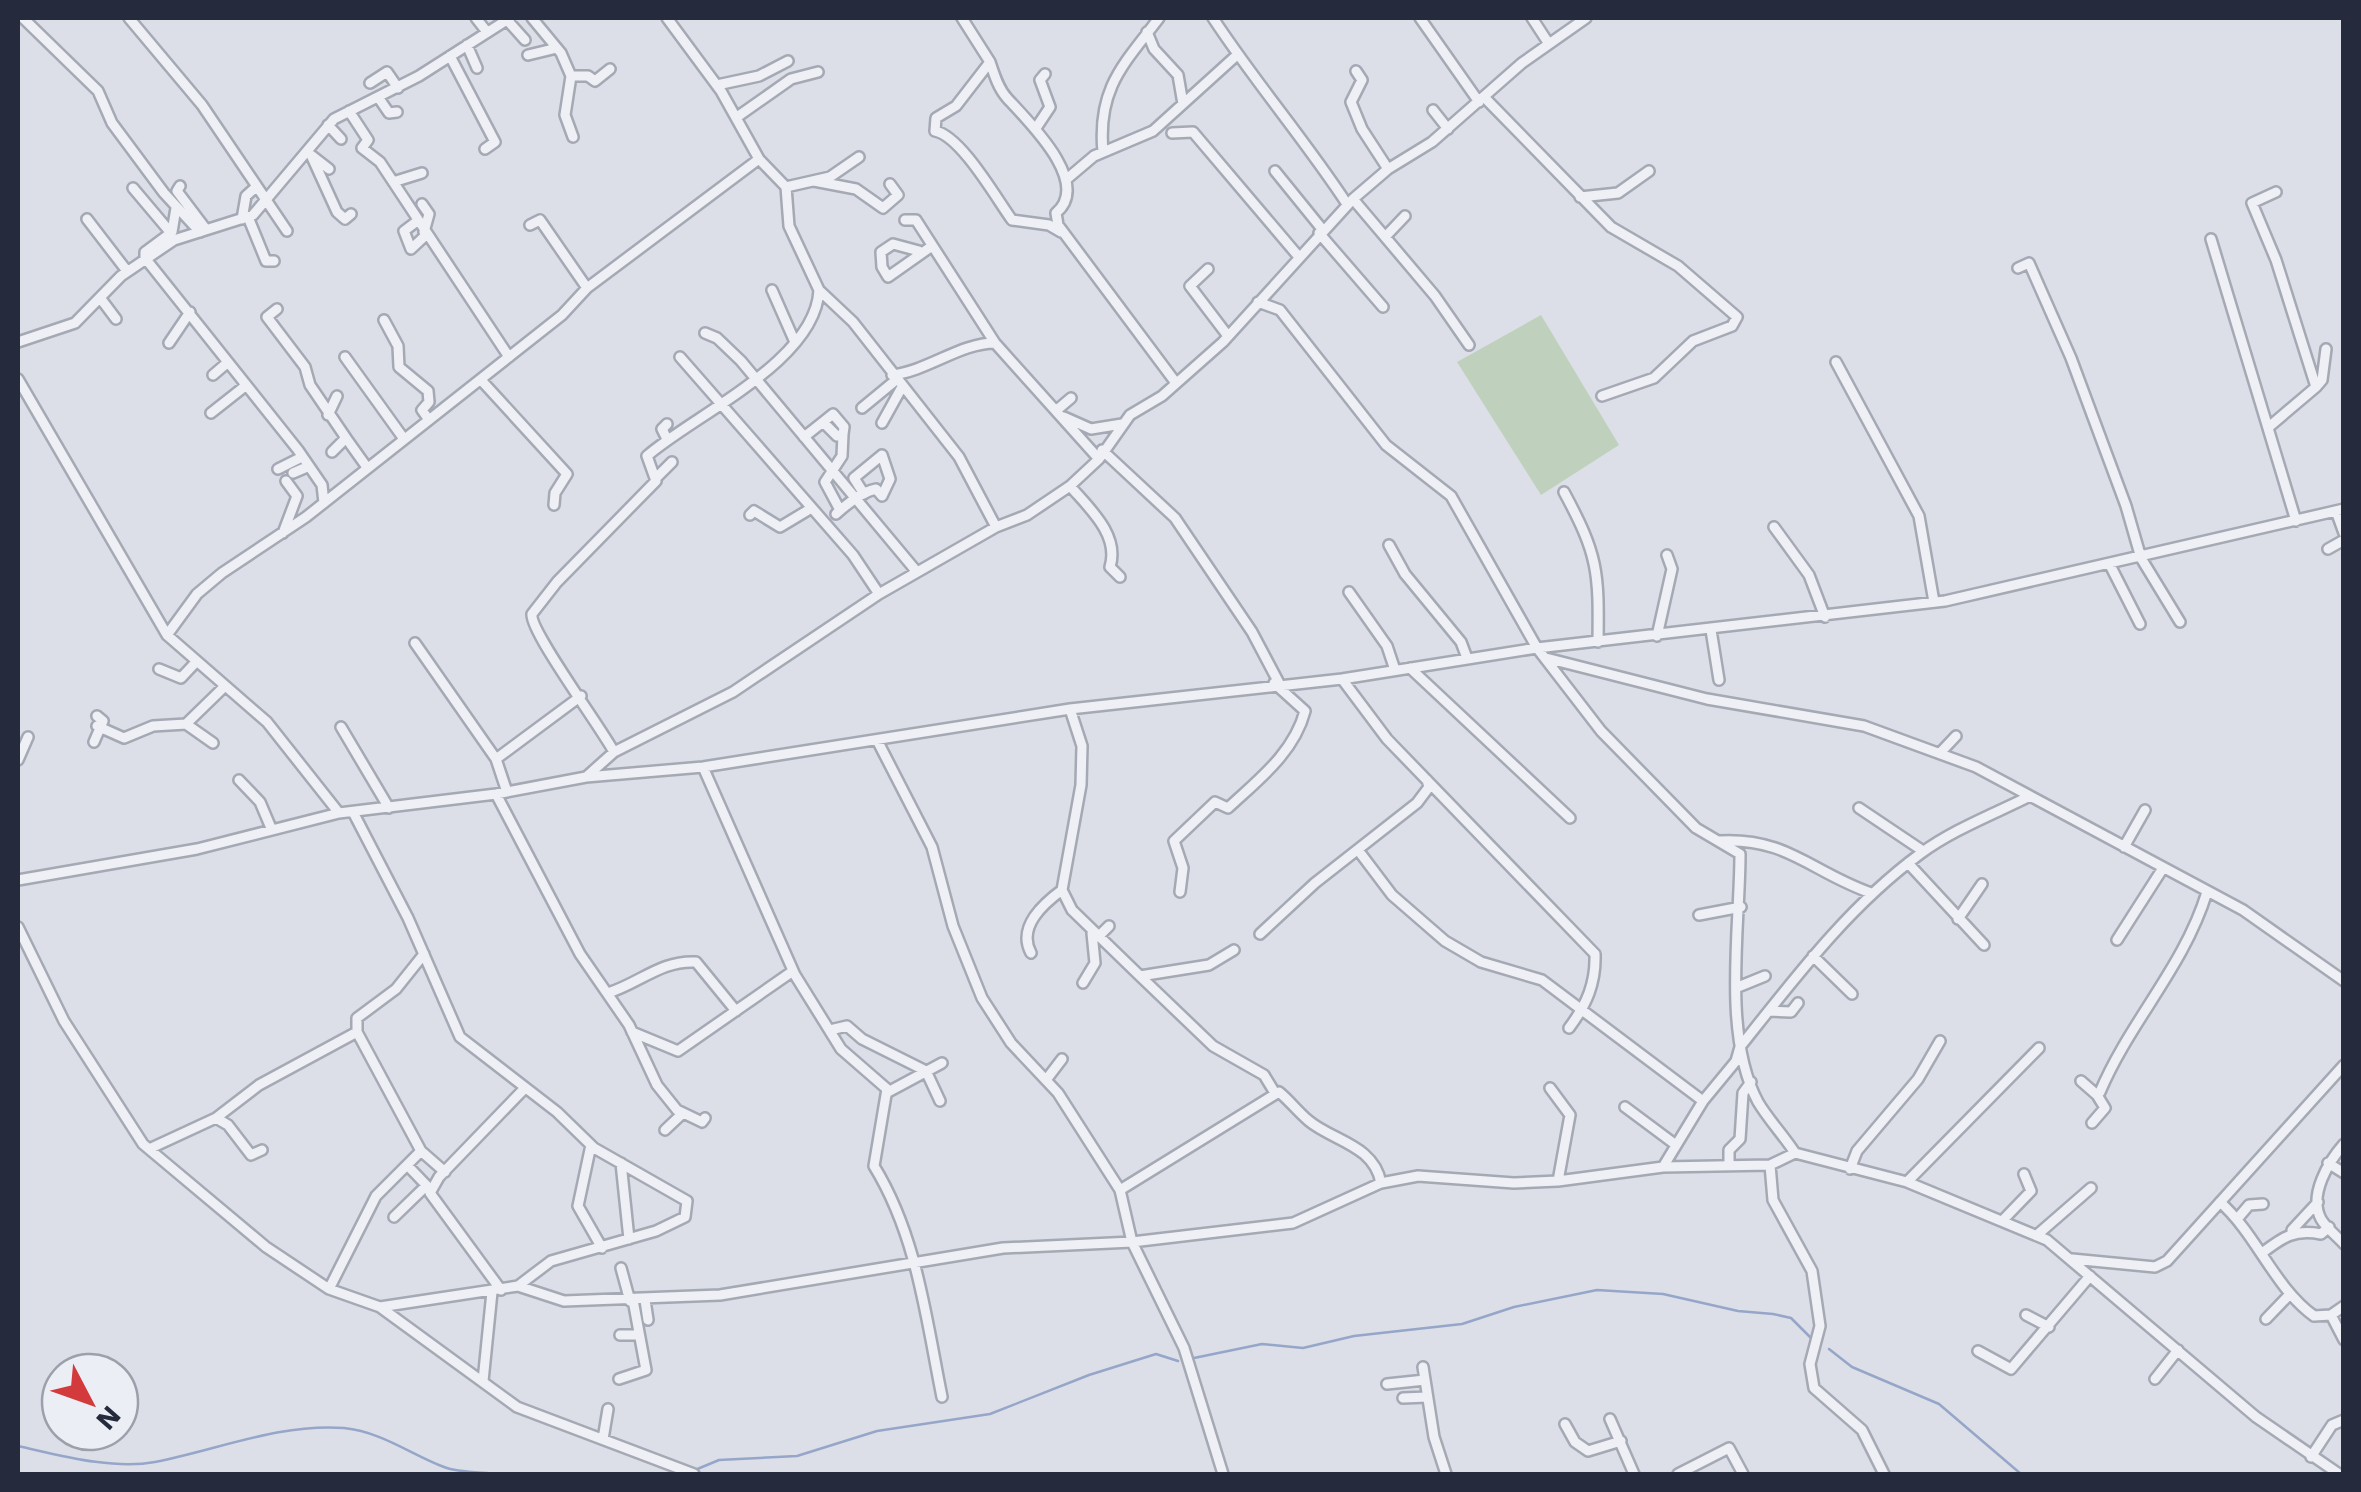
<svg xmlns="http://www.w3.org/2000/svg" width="2361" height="1492" font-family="'Work Sans',sans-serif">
<rect width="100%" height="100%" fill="#dcdfe7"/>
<!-- green -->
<path fill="#bfd1bd" d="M1541 315 1619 445 1541 495 1457 362Z"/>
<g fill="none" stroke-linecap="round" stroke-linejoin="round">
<!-- stream -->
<path stroke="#95a6c9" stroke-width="2.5" d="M1829 1349 1852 1367 1939 1404 2021 1474
M1194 1358 1262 1344 1303 1348 1354 1336 1462 1324 1514 1307 1597 1290 1663 1294 1738 1311 1773 1314 1791 1318 1811 1338
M18 1446C59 1455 112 1470 155 1462 217 1450 280 1423 344 1428 382 1432 410 1454 444 1467 459 1473 481 1472 498 1474
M695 1470 719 1460 797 1456 877 1431 990 1414 1089 1375 1156 1354 1178 1361"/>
<defs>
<path id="street" d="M23 18 98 91 112 123 164 193 200 232
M129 18 202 105 287 231
M476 18 487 32
M532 18 561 53 571 76H588L595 81 610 69
M667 18 721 91 759 159 786 187 789 226 819 290 853 322 959 457 996 527
M962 18 990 62 956 106 936 118 935 131C961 136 996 198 1012 220L1049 225 1061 232
M1213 18C1255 82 1305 140 1347 204
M1420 18 1479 102
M1532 18 1549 44
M507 20 525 40
M1147 32 1154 49 1178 75 1183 104
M467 45 477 68
M528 55 557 48
M450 56 495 142 485 149
M990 62C994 74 998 88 1007 98 1030 123 1092 183 1056 213L1058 225 1176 383
M1356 71 1362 80 1351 102 1362 129 1388 169
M571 76 565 115 573 137
M370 83 387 72 398 88
M717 85 759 76 788 61
M378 97 389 113 397 112
M1484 97 1611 227 1678 266 1737 317 1732 326 1693 341 1654 378 1602 396
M1433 110 1448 129
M349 111 368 140 362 148 380 162 509 357
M737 117 791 79 818 72
M328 125 341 139
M1036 128 1050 107 1040 80 1045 74
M1172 133 1193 132 1299 257
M1103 152C1097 88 1124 64 1159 18
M311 155 337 212 345 219 351 214
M311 155 329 169
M1275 171 1322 229
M1068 178 1094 156 1153 131 1237 55
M814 181 856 189 883 208 898 195 890 184
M393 182 422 173
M180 186 177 191 205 228
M786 187 830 177 859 157
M133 188 171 233
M1580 197 1618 193 1649 171
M1353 199 1435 296 1469 345
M422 204 429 214 424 232
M176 208 172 232 145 252V258L298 450 322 485 324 503
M248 217 266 261H274
M87 219 127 271
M242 219 246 196 256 187
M905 220H916L995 343 1099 459
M416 222 404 231 411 249 426 235
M530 225 540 220 587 288
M1319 233 1383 307
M1385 237 1405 216
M2211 239 2296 521
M919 251 893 244 881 252 882 267 888 277 932 246
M2018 268 2029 263 2071 358 2126 506 2141 558 2180 622
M1208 269 1190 286 1228 336
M772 290 794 340
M101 299 116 319
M1258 302 1280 310 1386 445 1451 496 1537 648 1601 731 1696 828 1740 854C1740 928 1722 1035 1758 1102 1768 1119 1784 1136 1795 1153
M277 309 267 317 305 367 310 385 346 438
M384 320 398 346 399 367 428 391 429 402 422 410 429 420
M705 333 717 338 741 361 917 572
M18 342 75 323 121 276 174 240 253 215 334 119 419 76 510 18
M169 343 190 312
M345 357 404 439
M680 357 853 555 879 594
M1836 362 1919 516 1934 602
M213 375 227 363
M892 375C928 371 960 343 995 343
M18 379 167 635 267 722 339 813
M481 380 567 474 555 493 554 505
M2316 387 2322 380 2326 349
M862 408 896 380
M1058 409 1071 398
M211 413 244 387
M328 415 337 396
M1064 417 1091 429 1122 424
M823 422 833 414 844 427 843 434
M882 423 902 387
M667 424 662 429 667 439
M2270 426 2316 387 2276 260 2252 203 2276 192
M804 437 823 422 837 436 843 434 842 456 825 482 840 510
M1102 450 1175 518 1252 632 1279 683
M332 452 346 438 366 466
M278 469 302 457
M293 473 307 467
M656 478 672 462
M1070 486C1089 508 1120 535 1110 567L1120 577
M1564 492C1598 555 1599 571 1598 642
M2336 511 2344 533
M836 514C847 504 861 492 876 489L882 496 890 479 882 455 854 478 864 494
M750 515 754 511 780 527 810 509
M1774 527 1809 575 1825 617
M283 533 297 496 286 481
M1389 545 1405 574 1461 642 1467 658
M2328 549 2344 540
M2110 565 2140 624
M1349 592 1387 646 1395 670
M1711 630 1719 680
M167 635 197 594 222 573 306 517 562 315 587 288 759 159
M1657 636 1672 569 1667 555
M415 643 496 759 507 792
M1546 658 1707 699 1864 726 1976 767 2243 910 2344 981
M1410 668 1570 818
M159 669 181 678 196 662
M1342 679 1387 739 1595 954C1596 983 1587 1004 1569 1028
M1070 709 1082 746 1081 785 1062 890 1072 910 1140 976 1209 965 1234 950
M97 726 124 738 153 726 186 724
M341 727 389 808
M877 740 932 847 953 926 982 998 1011 1043 1058 1093 1120 1190 1132 1242 1184 1348 1223 1474
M94 742 103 721 97 716
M213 743 186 724 224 687
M614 752C600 726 529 630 532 614L557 582 656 481 647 456C694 415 816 361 819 290
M1940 753 1956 736
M496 759 581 696
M18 760 28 737
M703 767 795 975 841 1049 887 1089 874 1166C917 1236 926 1318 942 1397
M586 777 614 752 733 692 879 594 996 527 1027 515 1070 486 1099 459 1130 415 1162 396 1223 342 1353 199 1388 169 1432 142 1522 63 1586 18
M239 780 260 802 271 828
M496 794 580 954 629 1025 657 1085 677 1110 702 1122 705 1118
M1859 808 1923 851
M353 812 408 918 460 1037 557 1112 594 1148 687 1201 685 1217 656 1231 551 1261 518 1286
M1719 841C1787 837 1811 872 1871 893
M2124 847 2145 810
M1358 850 1392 895 1445 941 1481 962 1542 980 1703 1101
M1908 863 1984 945
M18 880 197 849 339 813 496 794 586 777 703 767 1070 709 1342 679 1537 648 1945 601 2344 509
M1180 892 1183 868 1174 841 1215 802 1228 808C1258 780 1294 753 1305 711L1274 683
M1699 915 1741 907
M1958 919 1982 884
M18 927 64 1021 143 1144 266 1247 329 1289 380 1307 517 1407 694 1474
M1260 934 1315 883 1417 803 1429 787 1427 780
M1098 937 1109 926
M2117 940 2163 868
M1031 953C1017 927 1043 904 1062 890
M1813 956 1852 994
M1140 976 1213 1046 1264 1075 1275 1093
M1083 983 1095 963 1092 933
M1738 987 1765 976
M608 993C640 983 661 960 696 962L736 1011
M1769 1011 1791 1012 1798 1003
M830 1030 847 1026 862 1039 926 1071 940 1101
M357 1032 421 1151
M632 1032 678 1051 793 971
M1046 1080 1062 1059
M2081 1081 2097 1095 2100 1092C2130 1021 2184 967 2207 892
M1550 1088 1570 1115 1558 1181
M888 1092 942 1063
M1625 1107 1676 1145
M216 1118 259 1085 357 1032V1018L396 989 424 954
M2092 1123 2105 1108 2097 1095
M665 1130 683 1113
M2344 1144C2329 1161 2308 1195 2321 1219 2326 1228 2337 1236 2344 1244
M591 1145 578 1206 602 1248
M149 1149 216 1118 228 1125 251 1155 262 1150
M621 1163 629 1239
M2328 1163 2344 1173
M1729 1164V1150L1740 1139 1743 1093 1751 1082
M1770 1165 1773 1200 1812 1271 1820 1326 1810 1364 1814 1388 1862 1430 1884 1474
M1663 1167 1703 1101 1736 1061 1740 1047C1795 978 1848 907 1920 854 1952 830 1994 814 2030 796
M1850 1169 1857 1151 1918 1079 1940 1041
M1907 1182 2039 1048
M431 1190 407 1165 421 1151 445 1172
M1120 1190 1279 1092C1290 1101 1298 1112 1309 1121 1333 1141 1374 1145 1381 1183
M2220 1202C2257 1235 2274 1287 2314 1316L2331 1315 2344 1306
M394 1217 426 1186
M2238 1218 2249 1205 2263 1204
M2004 1219 2031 1191 2024 1174
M2292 1230 2318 1202
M2037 1235 2091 1188
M2262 1253C2283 1237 2294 1229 2321 1234L2329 1227
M2072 1259 2155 1267 2167 1261 2344 1065
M621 1268 630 1301
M329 1289 376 1196 407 1165
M501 1290 430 1193 439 1177 525 1088
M645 1300 648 1320
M380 1307 518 1286 564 1301 720 1295 1003 1248 1132 1242 1293 1223 1381 1183 1418 1176 1514 1183 1558 1181 1663 1167 1770 1165 1795 1153 1907 1182 2047 1240 2256 1417 2339 1474
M2026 1315 2049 1327
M2331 1315 2344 1340
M2266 1319 2290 1294
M620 1335H639
M1978 1351 2011 1369 2090 1276
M1423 1367 1434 1437 1446 1474
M619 1379 646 1370 633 1300
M2155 1379 2178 1350
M483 1381 492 1292
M1387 1384 1425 1380
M1403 1398 1427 1397
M1610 1419 1634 1474
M1565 1424 1575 1442 1588 1451 1621 1441
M603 1439 608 1409
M2311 1457 2332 1425 2344 1420
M1678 1474 1729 1448 1743 1474"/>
</defs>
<!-- street casing -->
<use href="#street" stroke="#a5a9b4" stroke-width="14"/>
<!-- street -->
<use href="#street" stroke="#eff0f5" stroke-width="9"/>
</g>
<!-- border -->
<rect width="2361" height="1492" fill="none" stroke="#252a3d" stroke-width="40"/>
<!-- north arrow -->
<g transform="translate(90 1402) rotate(131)"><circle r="48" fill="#ebeef4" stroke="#9ca0ab" stroke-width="2.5"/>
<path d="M0-8L18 38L0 25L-18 38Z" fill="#d23a3b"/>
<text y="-15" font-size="28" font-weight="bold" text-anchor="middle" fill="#252a3d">N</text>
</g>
</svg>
